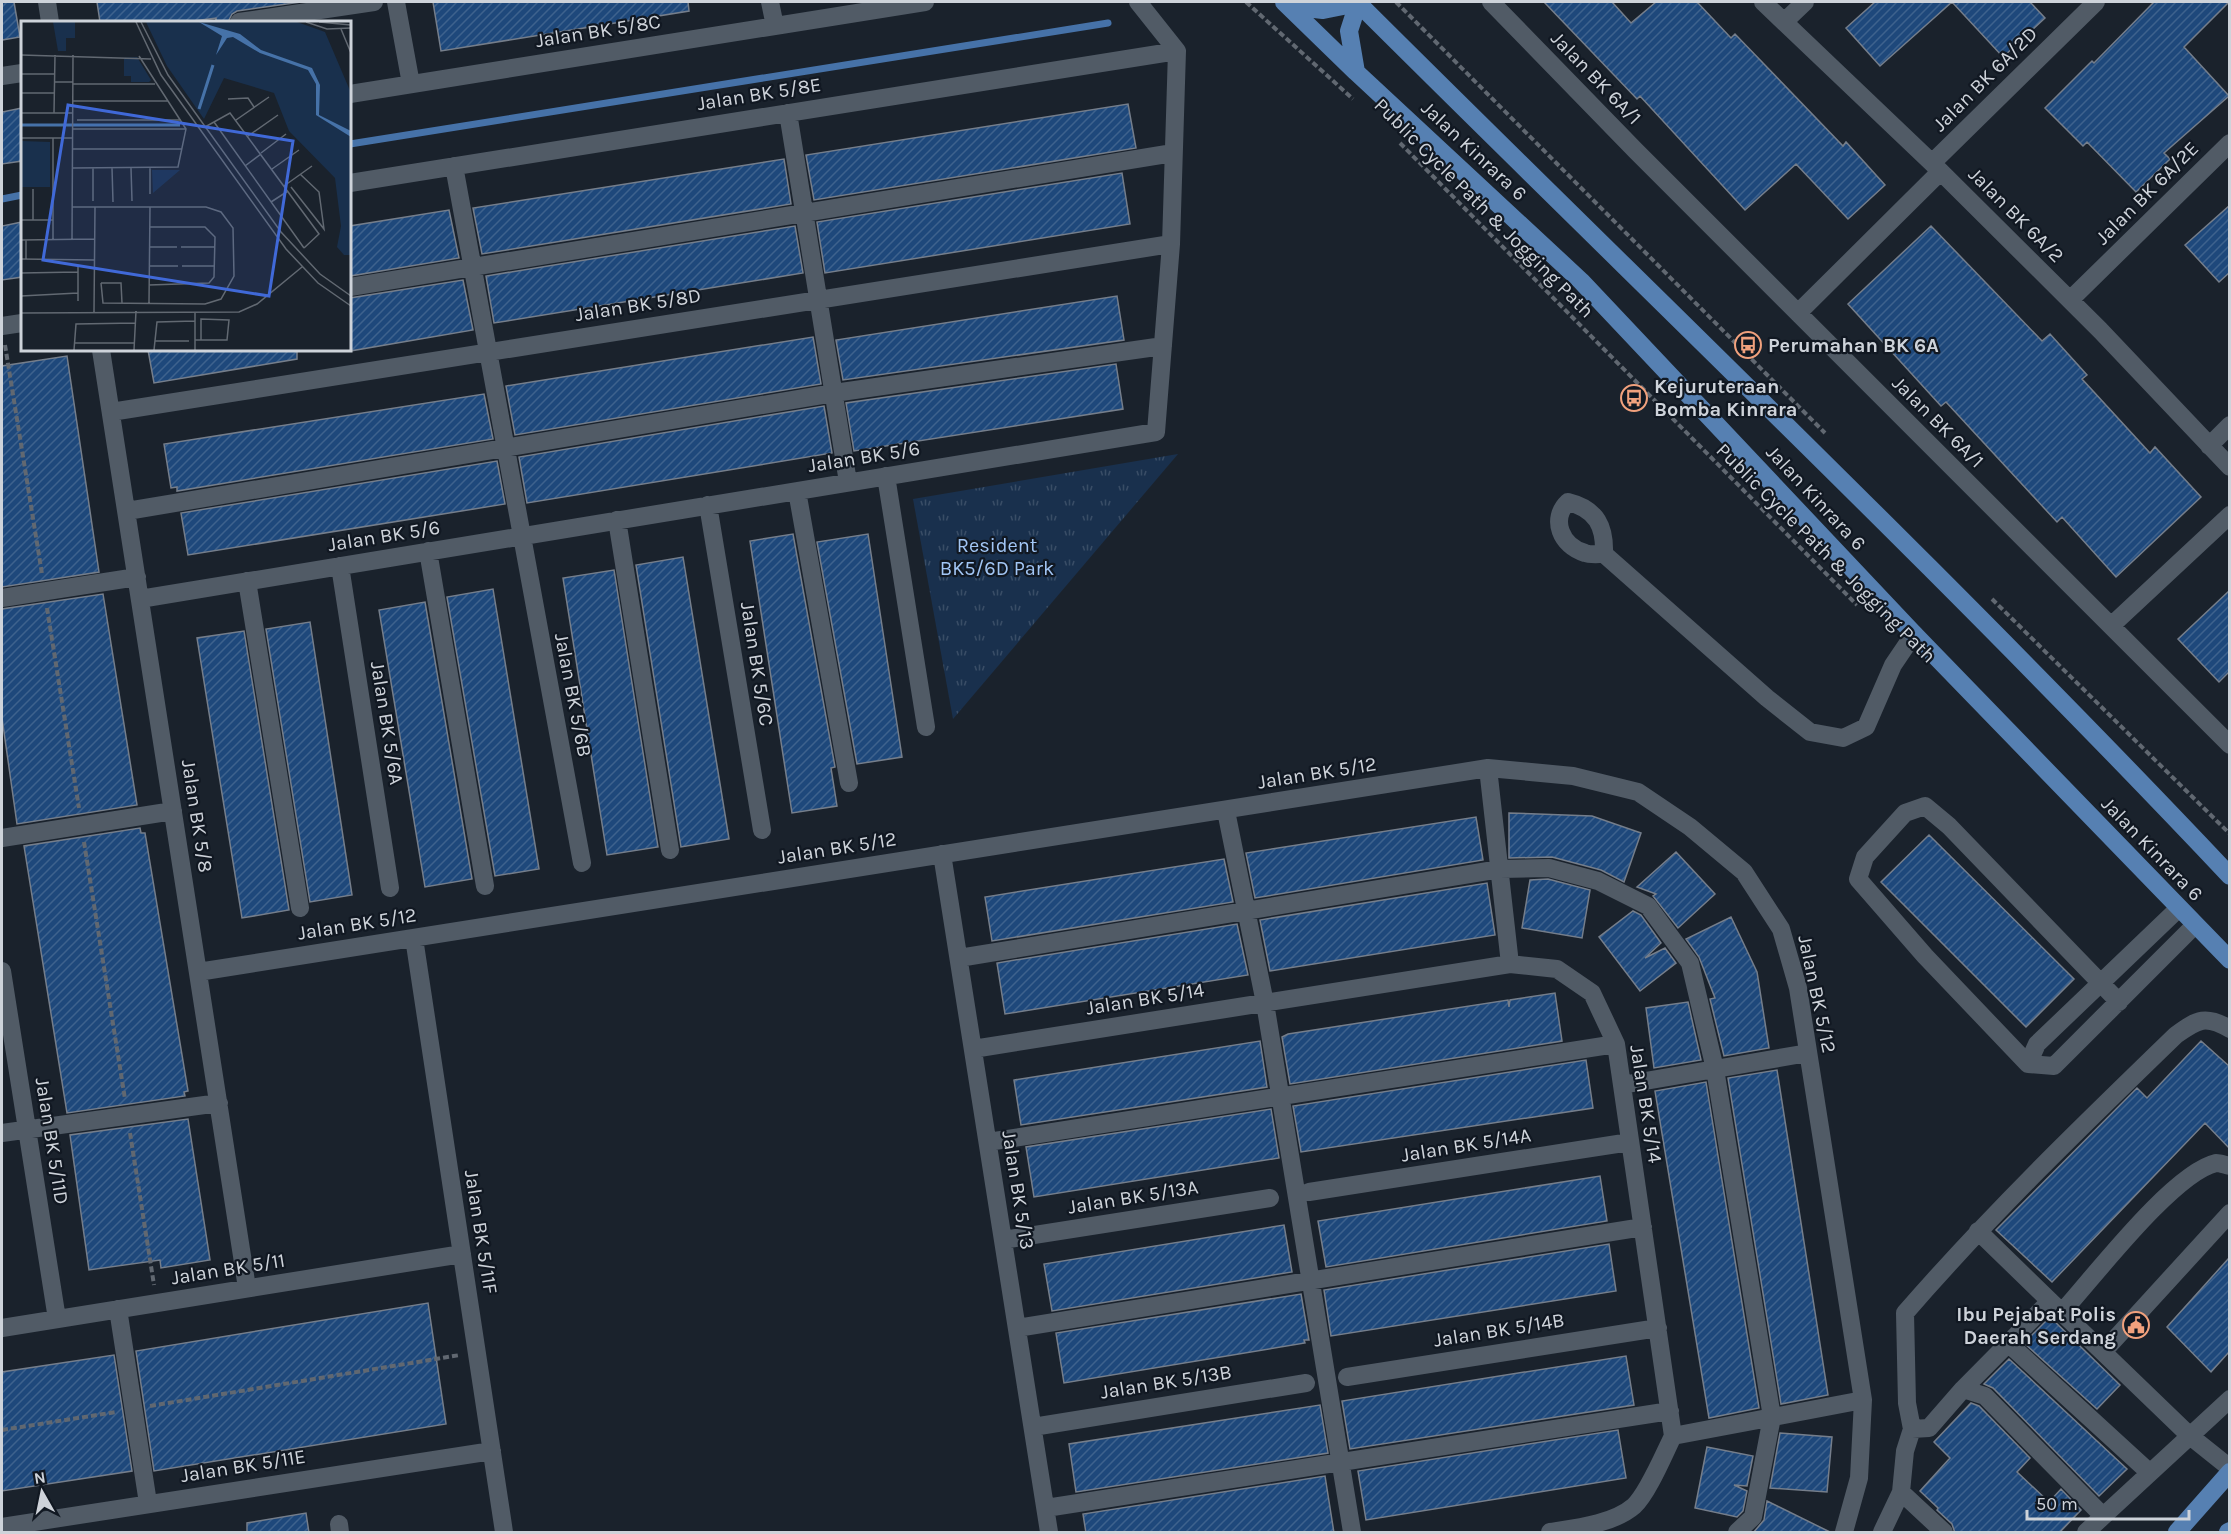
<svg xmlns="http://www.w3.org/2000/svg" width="2231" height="1534" font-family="Karla,sans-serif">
<defs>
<pattern id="park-tufts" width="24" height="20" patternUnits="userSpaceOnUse" patternTransform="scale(1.5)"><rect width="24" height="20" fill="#19304d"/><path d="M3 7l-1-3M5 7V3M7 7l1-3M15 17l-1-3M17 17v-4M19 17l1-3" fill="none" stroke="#394d66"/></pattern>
<pattern id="building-hatch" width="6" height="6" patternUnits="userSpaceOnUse" patternTransform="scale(1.5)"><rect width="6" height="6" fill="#1e487b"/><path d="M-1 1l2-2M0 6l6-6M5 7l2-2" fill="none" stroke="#3e628d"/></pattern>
</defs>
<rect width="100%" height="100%" fill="#1a222c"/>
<!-- park -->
<path fill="url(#park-tufts)" d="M1178 454 953 719 913 499Z"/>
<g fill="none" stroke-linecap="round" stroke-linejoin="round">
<!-- stream -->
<path stroke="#4672a8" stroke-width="7" d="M350 144 1108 23
M2 199 22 195"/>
</g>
<!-- building -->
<path fill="url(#building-hatch)" stroke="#757e8b" stroke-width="1.5" d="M2 2H14L20 37 2 40Z
M97 2H301L237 11 232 14 228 22H216V18L185 22H100Z
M433 2H688L689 11 441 51Z
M1544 2H1612L1631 23 1656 2H1697L1731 38 1735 34 1843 146 1846 142 1885 185 1848 219 1796 164 1745 210 1640 96 1637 99Z
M1875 2H2030L2045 18 2003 57 1952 2 1880 66 1846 28Z
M2154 2H2229L2184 47 2229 96 2164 153 2170 159 2136 192 2087 142 2083 146 2045 108 2092 61 2094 63Z
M1128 104 1136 148 814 200 806 155Z
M22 108V161L2 164V112Z
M784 159 791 204 482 254 473 208Z
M1122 173 1130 224 825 273 817 222Z
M2229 206V273L2219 282 2185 245Z
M449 210 459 258 350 276V226Z
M22 222V277L2 280V226Z
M795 226 803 273 494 323 486 276Z
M1931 226 2042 341 2050 334 2087 375 2082 379 2150 453 2155 447 2201 497 2116 577 2062 517 2057 522 1946 402 1941 406 1848 304Z
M463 280 473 330 350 351V298Z
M1117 296 1124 340 843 380 836 340Z
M813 337 821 384 515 435 506 386Z
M148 350H297V359L154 383Z
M67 356 99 572 2 587V366Z
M1116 364 1123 409 854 451 846 403Z
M484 394 493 439 177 491V487L171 488 164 444Z
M824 406 832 453 527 503 519 457Z
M497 461 505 504 188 555 181 513Z
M793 534 835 767 831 768 837 806 792 813 750 541Z
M868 534 902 757 857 764 817 542Z
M683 557 729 839 681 847 636 565Z
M614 570 658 847 607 855 563 578Z
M493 589 539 869 495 876 447 597Z
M2229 591V672L2219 682 2178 639Z
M103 594 137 805 17 824 2 718V609Z
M425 602 472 879 425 887 379 610Z
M310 622 352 895 310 902 266 629Z
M244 631 289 910 242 918 197 638Z
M1509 813 1592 816 1641 833 1624 882 1601 870 1552 857 1509 858Z
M1476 817 1483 860 1255 898 1246 853Z
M140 828 141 833H145L188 1091 184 1092 185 1096 67 1113 24 846Z
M1929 835 2074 979 2026 1027 1881 882Z
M1676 852 1715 894 1678 928 1653 896 1656 894 1637 887Z
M1224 859 1233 902 992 941 985 897Z
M1548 879 1590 890 1582 938 1522 928 1530 880Z
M1487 883 1495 935 1270 971 1260 920Z
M1633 911 1641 915 1661 943 1645 958 1665 948 1676 963 1640 991 1599 937Z
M1731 917 1757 972 1769 1048 1724 1056 1710 999 1715 998 1699 957 1686 939Z
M1237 924 1248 975 1005 1014 997 963Z
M1555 993 1562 1041 1290 1084 1282 1037 1288 1034 1508 1000 1509 1007 1510 1000Z
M1688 1002 1701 1060 1654 1068 1646 1008Z
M1260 1041 1267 1087 1021 1125 1014 1080Z
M2201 1041 2229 1066V1148L2205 1123 2052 1282 1996 1230 2137 1088 2147 1098Z
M1586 1060 1593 1108 1301 1152 1293 1106Z
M1777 1070 1828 1395 1781 1404 1728 1078Z
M1706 1082 1759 1408 1709 1418 1655 1091Z
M1271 1109 1279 1158 1034 1197 1026 1147Z
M188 1119 210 1260 161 1268 160 1260 89 1270 70 1135Z
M1600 1176 1607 1221 1326 1267 1318 1221Z
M1284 1225 1292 1272 1052 1311 1044 1264Z
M1609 1244 1616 1291 1331 1336 1324 1290Z
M2229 1258V1352L2211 1372 2167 1327Z
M1301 1294 1309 1340H1304L1305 1343 1064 1383 1056 1333Z
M428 1303 446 1424 154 1471 136 1351Z
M2050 1317 2120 1385 2097 1409 2024 1343Z
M114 1355 132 1471 2 1491V1372Z
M1626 1356 1634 1405 1350 1449 1342 1401Z
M2009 1359 2127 1469 2099 1496 1993 1388 1984 1384Z
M1971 1403 1979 1406 2030 1458 2017 1472 2049 1502 2061 1489 2081 1510 2059 1533H1955L1952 1524 1937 1510 1938 1508 1920 1491 1950 1458 1934 1442Z
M1320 1405 1328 1453 1076 1492 1069 1444Z
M1618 1430 1626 1478 1366 1520 1358 1471Z
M1780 1433 1832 1437 1827 1492 1770 1488Z
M1707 1447 1753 1456 1747 1486 1734 1485 1747 1491 1743 1511 1737 1517 1695 1508Z
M1325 1476 1334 1533H1086L1083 1514Z
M1767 1501 1832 1533H1753L1764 1520Z
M306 1513 309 1533H247V1523Z"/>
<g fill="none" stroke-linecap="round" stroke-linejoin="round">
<!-- path -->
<path stroke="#616871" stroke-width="4" stroke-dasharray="6 3" stroke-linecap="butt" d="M1246 2 1353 99
M1396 2 1825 433
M1400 143 1857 605
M5 345 42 574
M1992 599 2230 834
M47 608 79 808
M84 842 125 1099
M130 1133 154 1285
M150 1406 460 1355
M2 1430 116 1412"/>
<!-- minor -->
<path stroke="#515b66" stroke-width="18" d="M47 2 50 22
M396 2 411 84
M770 2 775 26
M1491 2 1636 151 2230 745
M1763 2 1932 163 2100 330 2230 467
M239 22 374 2
M1784 22 1805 2
M2 76 22 73
M350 94 925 2
M788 113 848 482
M1932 163 2096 2
M454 166 582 863
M350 183 1177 51
M350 287 1173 153
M2070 300 2230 143
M1798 313 1940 172
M2 326 22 323
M101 350 247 1288
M111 412 1171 244
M2209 446 2230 425
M886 476 926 727
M797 491 849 783
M708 505 762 830
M127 511 834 393 1163 346
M617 520 670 850
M428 551 485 886
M1604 554C1605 527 1597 509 1568 502 1550 519 1561 546 1585 553 1590 555 1598 554 1604 554L1767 698 1810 732 1843 738 1866 727 1893 665 1914 634
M340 566 390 888
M247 581 300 908
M2 598 137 577
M140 599 1156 432 1171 244 1177 51 1138 2
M2112 625 2230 515
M1488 768 1510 964
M1226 811 1265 1003 1352 1532
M2 838 173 811
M942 854 1049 1532
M414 938 504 1532
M959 958 1500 869 1549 868 1598 881 1648 906 1690 963 1715 1069 1772 1417 1753 1517 1737 1532
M2 971 57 1319
M198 972 1488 768 1573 776 1638 792 1690 827 1744 872 1781 929 1798 988 1863 1400 1859 1478 1844 1532
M2119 1002 1949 826 1925 806 1905 813 1865 857 1858 879 1925 956 2028 1064 2054 1066 2195 925
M973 1049 1510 964 1557 969 1592 993 1616 1044 1673 1436C1664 1454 1648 1493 1634 1506 1613 1524 1576 1528 1550 1532
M2028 1064 2037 1044 2178 909
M1622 1085 1808 1053
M2 1133 219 1103
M988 1142 1616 1044
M1309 1192 1630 1142
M1003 1240 1270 1198
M2050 1301 2190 1436 2230 1468
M118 1309 148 1503
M2062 1312C2094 1277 2173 1173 2216 1163 2220 1163 2225 1165 2230 1166
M2 1328 462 1254
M1017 1328 1643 1227
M2008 1343 2150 1473
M2103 1352 2230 1213
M1347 1377 1658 1328
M1963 1389 2050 1301 1978 1231
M1033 1427 1306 1383
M1673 1436 1863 1400
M1901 1492 1944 1532
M1046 1508 1670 1411
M2103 1516 1985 1396 1963 1389 1929 1428 1912 1429 1907 1403 1905 1313C1990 1215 2083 1125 2176 1035 2198 1019 2206 1015 2230 1029
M339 1524 340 1532
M2 1527 492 1451
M1882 1532 1901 1492 1905 1451 1912 1429
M2086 1532 2230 1399"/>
<!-- major -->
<path stroke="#5680b2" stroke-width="18" d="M1284 2 1356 72 1581 281 1914 634 2230 960
M1357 2C1648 292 1947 576 2230 876
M1289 6 1323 10 1358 3 1349 31 1356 72
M2177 1532 2230 1472
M2228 1532 2230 1531"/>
</g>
<!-- icons -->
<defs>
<symbol id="bus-ring" viewBox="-11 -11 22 22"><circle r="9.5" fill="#111822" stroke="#f1a17d" stroke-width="1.5"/><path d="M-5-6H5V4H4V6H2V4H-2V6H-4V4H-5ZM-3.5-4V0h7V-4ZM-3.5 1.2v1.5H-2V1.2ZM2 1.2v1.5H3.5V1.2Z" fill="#f1a17d"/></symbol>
<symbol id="civic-ring" viewBox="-11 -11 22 22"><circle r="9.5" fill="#111822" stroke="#f1a17d" stroke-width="1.5"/><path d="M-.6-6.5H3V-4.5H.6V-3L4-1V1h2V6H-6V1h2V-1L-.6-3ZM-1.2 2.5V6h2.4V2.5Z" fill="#f1a17d"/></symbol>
</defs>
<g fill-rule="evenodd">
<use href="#bus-ring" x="1733" y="330" width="30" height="30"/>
<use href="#bus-ring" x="1619" y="383" width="30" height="30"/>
<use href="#civic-ring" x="2121" y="1310" width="30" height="30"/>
</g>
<g text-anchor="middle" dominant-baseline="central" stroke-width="4.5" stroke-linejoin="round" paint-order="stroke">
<!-- street labels -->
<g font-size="20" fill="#ced3da" stroke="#111822">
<text transform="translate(598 31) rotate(-9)">Jalan BK 5/8C</text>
<text transform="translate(1596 78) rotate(46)">Jalan BK 6A/1</text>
<text transform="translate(1985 79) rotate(-45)">Jalan BK 6A/2D</text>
<text transform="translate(759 94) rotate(-9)">Jalan BK 5/8E</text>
<text transform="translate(1474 151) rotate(43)">Jalan Kinrara 6</text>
<text transform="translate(2147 193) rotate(-45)">Jalan BK 6A/2E</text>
<text transform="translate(1484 208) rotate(45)">Public Cycle Path &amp; Jogging Path</text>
<text transform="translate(2016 215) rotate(45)">Jalan BK 6A/2</text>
<text transform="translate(638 305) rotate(-9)">Jalan BK 5/8D</text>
<text transform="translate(1938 422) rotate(45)">Jalan BK 6A/1</text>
<text transform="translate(864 457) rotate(-9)">Jalan BK 5/6</text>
<text transform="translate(1816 498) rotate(47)">Jalan Kinrara 6</text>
<text transform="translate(384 536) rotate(-9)">Jalan BK 5/6</text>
<text transform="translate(1826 553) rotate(45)">Public Cycle Path &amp; Jogging Path</text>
<text transform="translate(757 664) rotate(81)">Jalan BK 5/6C</text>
<text transform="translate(573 695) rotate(79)">Jalan BK 5/6B</text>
<text transform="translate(387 723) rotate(81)">Jalan BK 5/6A</text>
<text transform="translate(1317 773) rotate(-9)">Jalan BK 5/12</text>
<text transform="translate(197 816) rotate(81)">Jalan BK 5/8</text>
<text transform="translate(837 848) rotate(-9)">Jalan BK 5/12</text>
<text transform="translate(2152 849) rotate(46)">Jalan Kinrara 6</text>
<text transform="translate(357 924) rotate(-9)">Jalan BK 5/12</text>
<text transform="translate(1817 994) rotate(78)">Jalan BK 5/12</text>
<text transform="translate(1145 999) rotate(-9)">Jalan BK 5/14</text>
<text transform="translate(1646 1104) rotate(81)">Jalan BK 5/14</text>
<text transform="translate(52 1141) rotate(81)">Jalan BK 5/11D</text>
<text transform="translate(1466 1145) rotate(-9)">Jalan BK 5/14A</text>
<text transform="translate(1018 1190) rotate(81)">Jalan BK 5/13</text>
<text transform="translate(1133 1197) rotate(-9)">Jalan BK 5/13A</text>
<text transform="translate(481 1232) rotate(81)">Jalan BK 5/11F</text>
<text transform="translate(228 1269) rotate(-9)">Jalan BK 5/11</text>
<text transform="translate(1499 1330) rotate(-9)">Jalan BK 5/14B</text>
<text transform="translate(1166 1382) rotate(-9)">Jalan BK 5/13B</text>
<text transform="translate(243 1466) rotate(-9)">Jalan BK 5/11E</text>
</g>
<!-- poi labels -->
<g font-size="20" font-weight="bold" fill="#ced3da" stroke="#111822" text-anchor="start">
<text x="1768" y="345">Perumahan BK 6A</text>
<text x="1654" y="386">Kejuruteraan<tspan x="1654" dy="23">Bomba Kinrara</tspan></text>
<text x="2116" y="1314" text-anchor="end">Ibu Pejabat Polis<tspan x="2116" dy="23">Daerah Serdang</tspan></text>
</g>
<!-- park labels -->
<g font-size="20" fill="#a2c6f5" stroke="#111822">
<text x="997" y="545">Resident<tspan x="997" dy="23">BK5/6D Park</tspan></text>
</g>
</g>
<!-- overview -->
<g transform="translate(21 21)">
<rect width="330" height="330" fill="#1a222c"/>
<path d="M125 1H276L304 11 330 72V234H323L316 226 320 205 314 157 268 110 253 72 203 57 183 98 146 45Z" fill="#19304d"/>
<path d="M116 36 130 59 128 61H110V55H103V37ZM0 120 29 121V166H0ZM131 149H159L132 172Z" fill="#19304d"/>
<path d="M32 1H54V17H45V30H37Z" fill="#19304d"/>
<path d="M178 1 219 13 240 29 291 47 299 64 298 94 330 110V116L295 94V63L287 49 239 32 212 16 206 17 195 34 201 15Z" fill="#4672a8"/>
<path fill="none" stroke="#4672a8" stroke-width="3" d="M178 88 192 44M0 104H159"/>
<path fill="none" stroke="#626972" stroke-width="1.5" d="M115 1 140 54 265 228 297 262 330 285M120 1 147 54 260 211 299 253 330 275M285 1 306 8 330 7M298 1 330 4M320 8 330 32M0 34 130 38M0 53H33M33 61H52M52 63H134M0 72H33M207 78 227 77 233 86M52 80H147M0 92H52M33 92 34 34M56 99H160M215 99 248 76M193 101 283 227M184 106 209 92 298 213 283 227M52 108H165M227 115 257 94M0 117H52M32 117V218M52 128H161M240 132 265 113M224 145 240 133M52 147 157 146 165 108 118 35M91 147 92 181M110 147 111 180M129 147V173M251 148 278 129M263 165 291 145M270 166 303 208 298 171 279 153M72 180V147M250 181 267 170M51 186H185L200 191 212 207 213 255 200 278 184 283 82 282 80 262M0 199H32M12 199V168M51 218 52 34M0 219 74 218M5 219V238M128 226H156M160 226H193M0 238 73 239M57 244V280M128 245H157M161 245H193M0 252 57 251M80 262H100L101 282M128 264 188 262 193 256 194 216 184 206H129M0 275 57 272M128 282 129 186M73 291 74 186M0 292 218 291 236 283 281 246M174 319H206L208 299 180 298V319M134 320H168M53 322H113M53 329 55 303 115 302M113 329 115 290M133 329 136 301 174 300M174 329V292"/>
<path fill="#4069d8" fill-opacity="0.15" stroke="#4069d8" stroke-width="3" d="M47 84 272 120 248 275 22 239Z"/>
<rect width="330" height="330" fill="none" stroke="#ced3da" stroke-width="3"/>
</g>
<!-- border -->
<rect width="2231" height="1534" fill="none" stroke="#ced3da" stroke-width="6"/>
<!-- north arrow -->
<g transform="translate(42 1492) rotate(351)" stroke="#111822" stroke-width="4.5" paint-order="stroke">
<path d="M0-4.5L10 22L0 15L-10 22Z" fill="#ced3da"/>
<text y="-9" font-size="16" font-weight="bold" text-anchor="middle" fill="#ced3da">N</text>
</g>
<!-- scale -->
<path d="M2027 1510v9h162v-9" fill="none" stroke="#ced3da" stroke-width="3"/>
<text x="2036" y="1510" font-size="18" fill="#ced3da" stroke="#111822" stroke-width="4.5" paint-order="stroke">50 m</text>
</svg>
